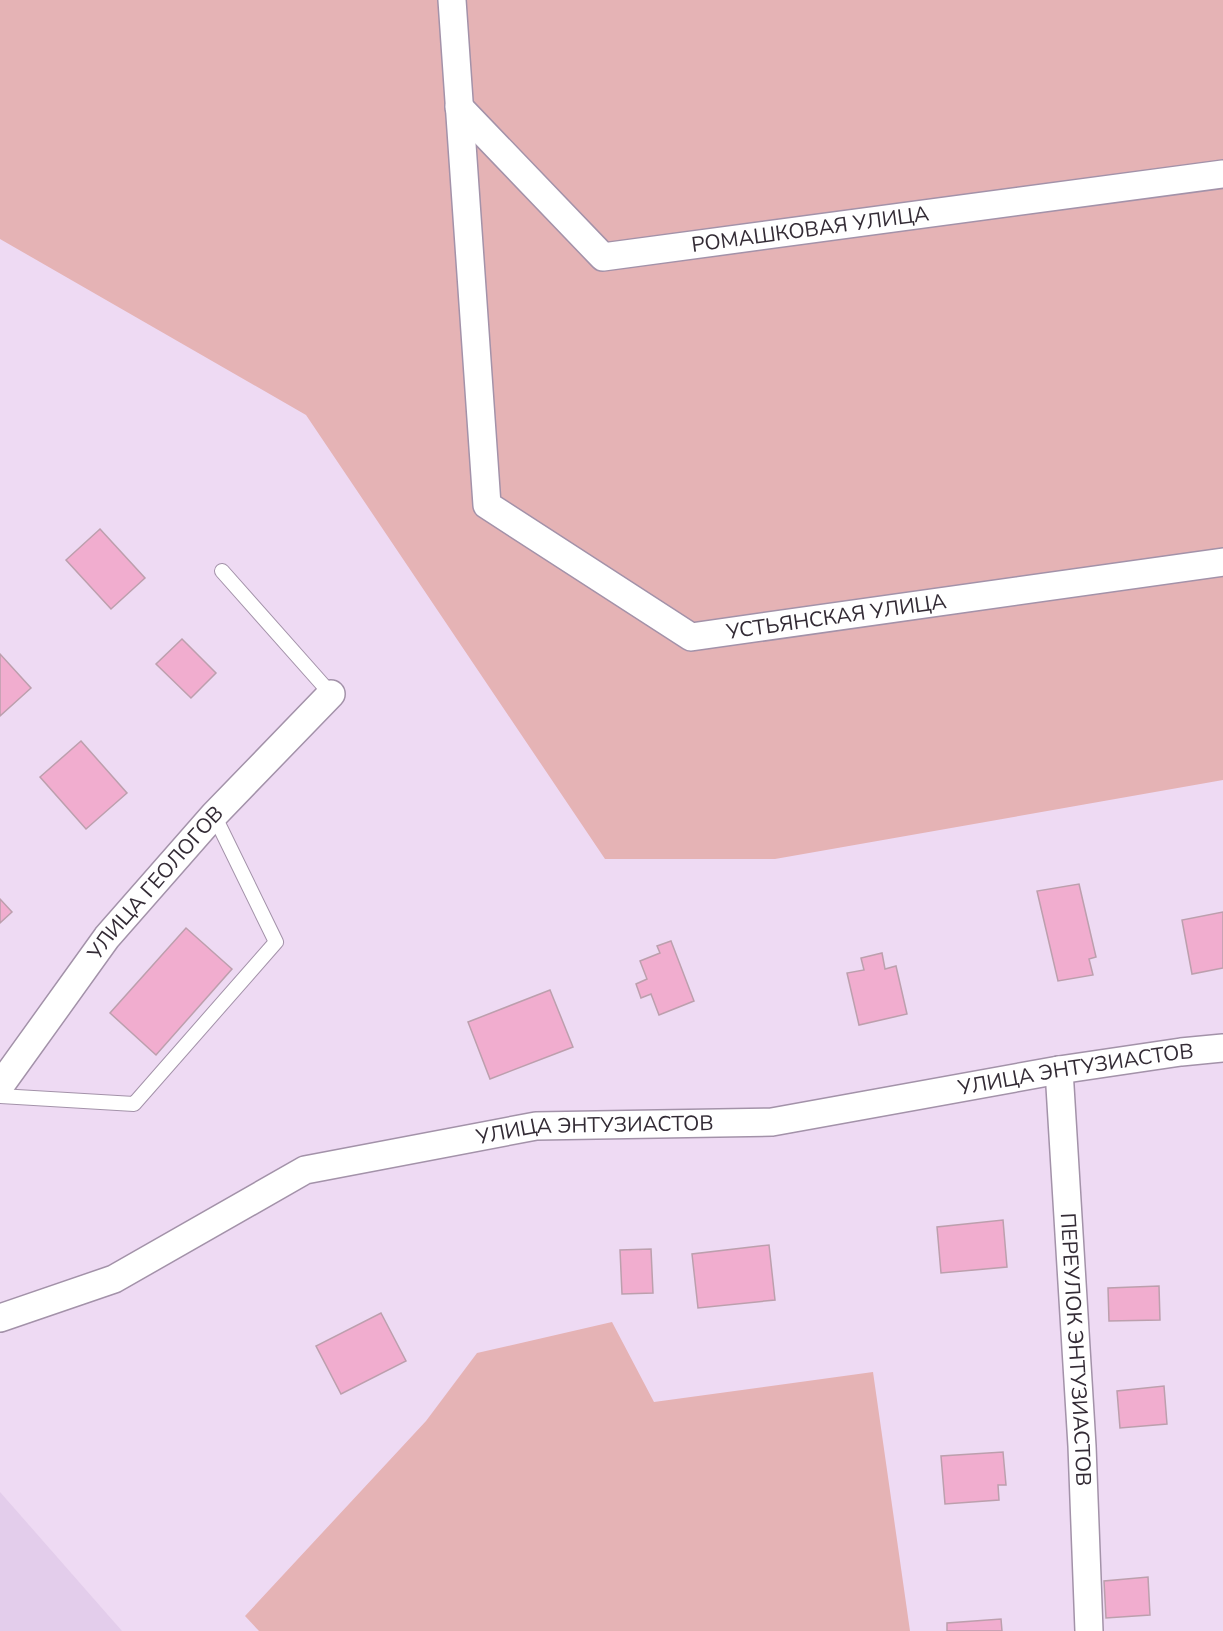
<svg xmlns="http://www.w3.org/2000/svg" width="1223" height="1631" font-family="'Nunito Sans',sans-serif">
<rect width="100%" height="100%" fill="#eedaf3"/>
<!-- built -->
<path fill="#e3cdeb" d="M0 1492 122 1631H0Z"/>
<!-- green -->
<path fill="#e5b3b5" d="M0 0H1223V780L775 859H605L306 415 0 239Z
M612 1322 654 1402 873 1372 910 1631H259L245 1616 426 1421 477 1353Z"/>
<!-- building -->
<path fill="#f1adcf" stroke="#bc9fad" stroke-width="1.5" d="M100 529 145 578 111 609 66 560Z
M182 639 216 673 191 698 156 664Z
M0 654 31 688 0 716Z
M81 741 127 793 86 829 40 777Z
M1079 884 1096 957 1089 959 1093 975 1058 981 1037 891Z
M0 899 12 912 0 923Z
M1223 912V968L1192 974 1182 920Z
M186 928 232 969 156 1055 110 1013Z
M671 941 694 1001 659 1015 651 994 641 998 636 984 647 979 640 961 660 953 657 946Z
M882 953 885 969 896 966 907 1014 859 1025 847 973 864 970 861 958Z
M550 990 573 1047 490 1079 468 1022Z
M1003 1220 1007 1267 941 1273 937 1227Z
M769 1245 775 1300 698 1308 692 1254Z
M651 1249 653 1293 622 1294 620 1250Z
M1159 1286 1160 1320 1109 1321 1108 1288Z
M381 1313 406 1361 341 1394 316 1346Z
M1164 1386 1167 1424 1120 1428 1117 1391Z
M1003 1452 1006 1485H998L999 1500 945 1504 941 1456Z
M1148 1577 1150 1615 1106 1618 1104 1581Z
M1001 1619 1002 1631H947V1623Z"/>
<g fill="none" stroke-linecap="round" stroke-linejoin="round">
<defs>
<path id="service" d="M222 571 331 694
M0 1096 134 1104 276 942 214 815"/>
<g id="minor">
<path id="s1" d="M452 0 487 505 691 637 1223 562"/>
<path id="s2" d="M459 107 603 257 1223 174"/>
<path id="s3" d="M1059 1070 1082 1446 1089 1631"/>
<path id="s4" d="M0 1086 107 937 214 815 331 694"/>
<path id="s5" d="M0 1318 114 1279 305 1170 536 1126 772 1122 1059 1070 1181 1052 1223 1048"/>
</g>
</defs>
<!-- service casing -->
<use href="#service" stroke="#a392a9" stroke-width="16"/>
<!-- minor casing -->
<use href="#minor" stroke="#a392a9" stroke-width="30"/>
<!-- service -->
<use href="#service" stroke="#fff" stroke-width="14"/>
<!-- minor -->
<use href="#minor" stroke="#fff" stroke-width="27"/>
</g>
<g text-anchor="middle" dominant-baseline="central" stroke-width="4.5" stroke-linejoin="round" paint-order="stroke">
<!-- street labels -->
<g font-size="21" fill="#332b35" stroke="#eedaf3">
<text stroke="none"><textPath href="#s2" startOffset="417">РОМАШКОВАЯ УЛИЦА</textPath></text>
<text stroke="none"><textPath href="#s1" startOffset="896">УСТЬЯНСКАЯ УЛИЦА</textPath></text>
<text stroke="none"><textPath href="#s4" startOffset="256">УЛИЦА ГЕОЛОГОВ</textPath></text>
<text stroke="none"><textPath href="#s5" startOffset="1120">УЛИЦА ЭНТУЗИАСТОВ</textPath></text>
<text stroke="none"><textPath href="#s5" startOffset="634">УЛИЦА ЭНТУЗИАСТОВ</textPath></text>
<text stroke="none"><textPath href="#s3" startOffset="280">ПЕРЕУЛОК ЭНТУЗИАСТОВ</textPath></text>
</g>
</g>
</svg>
